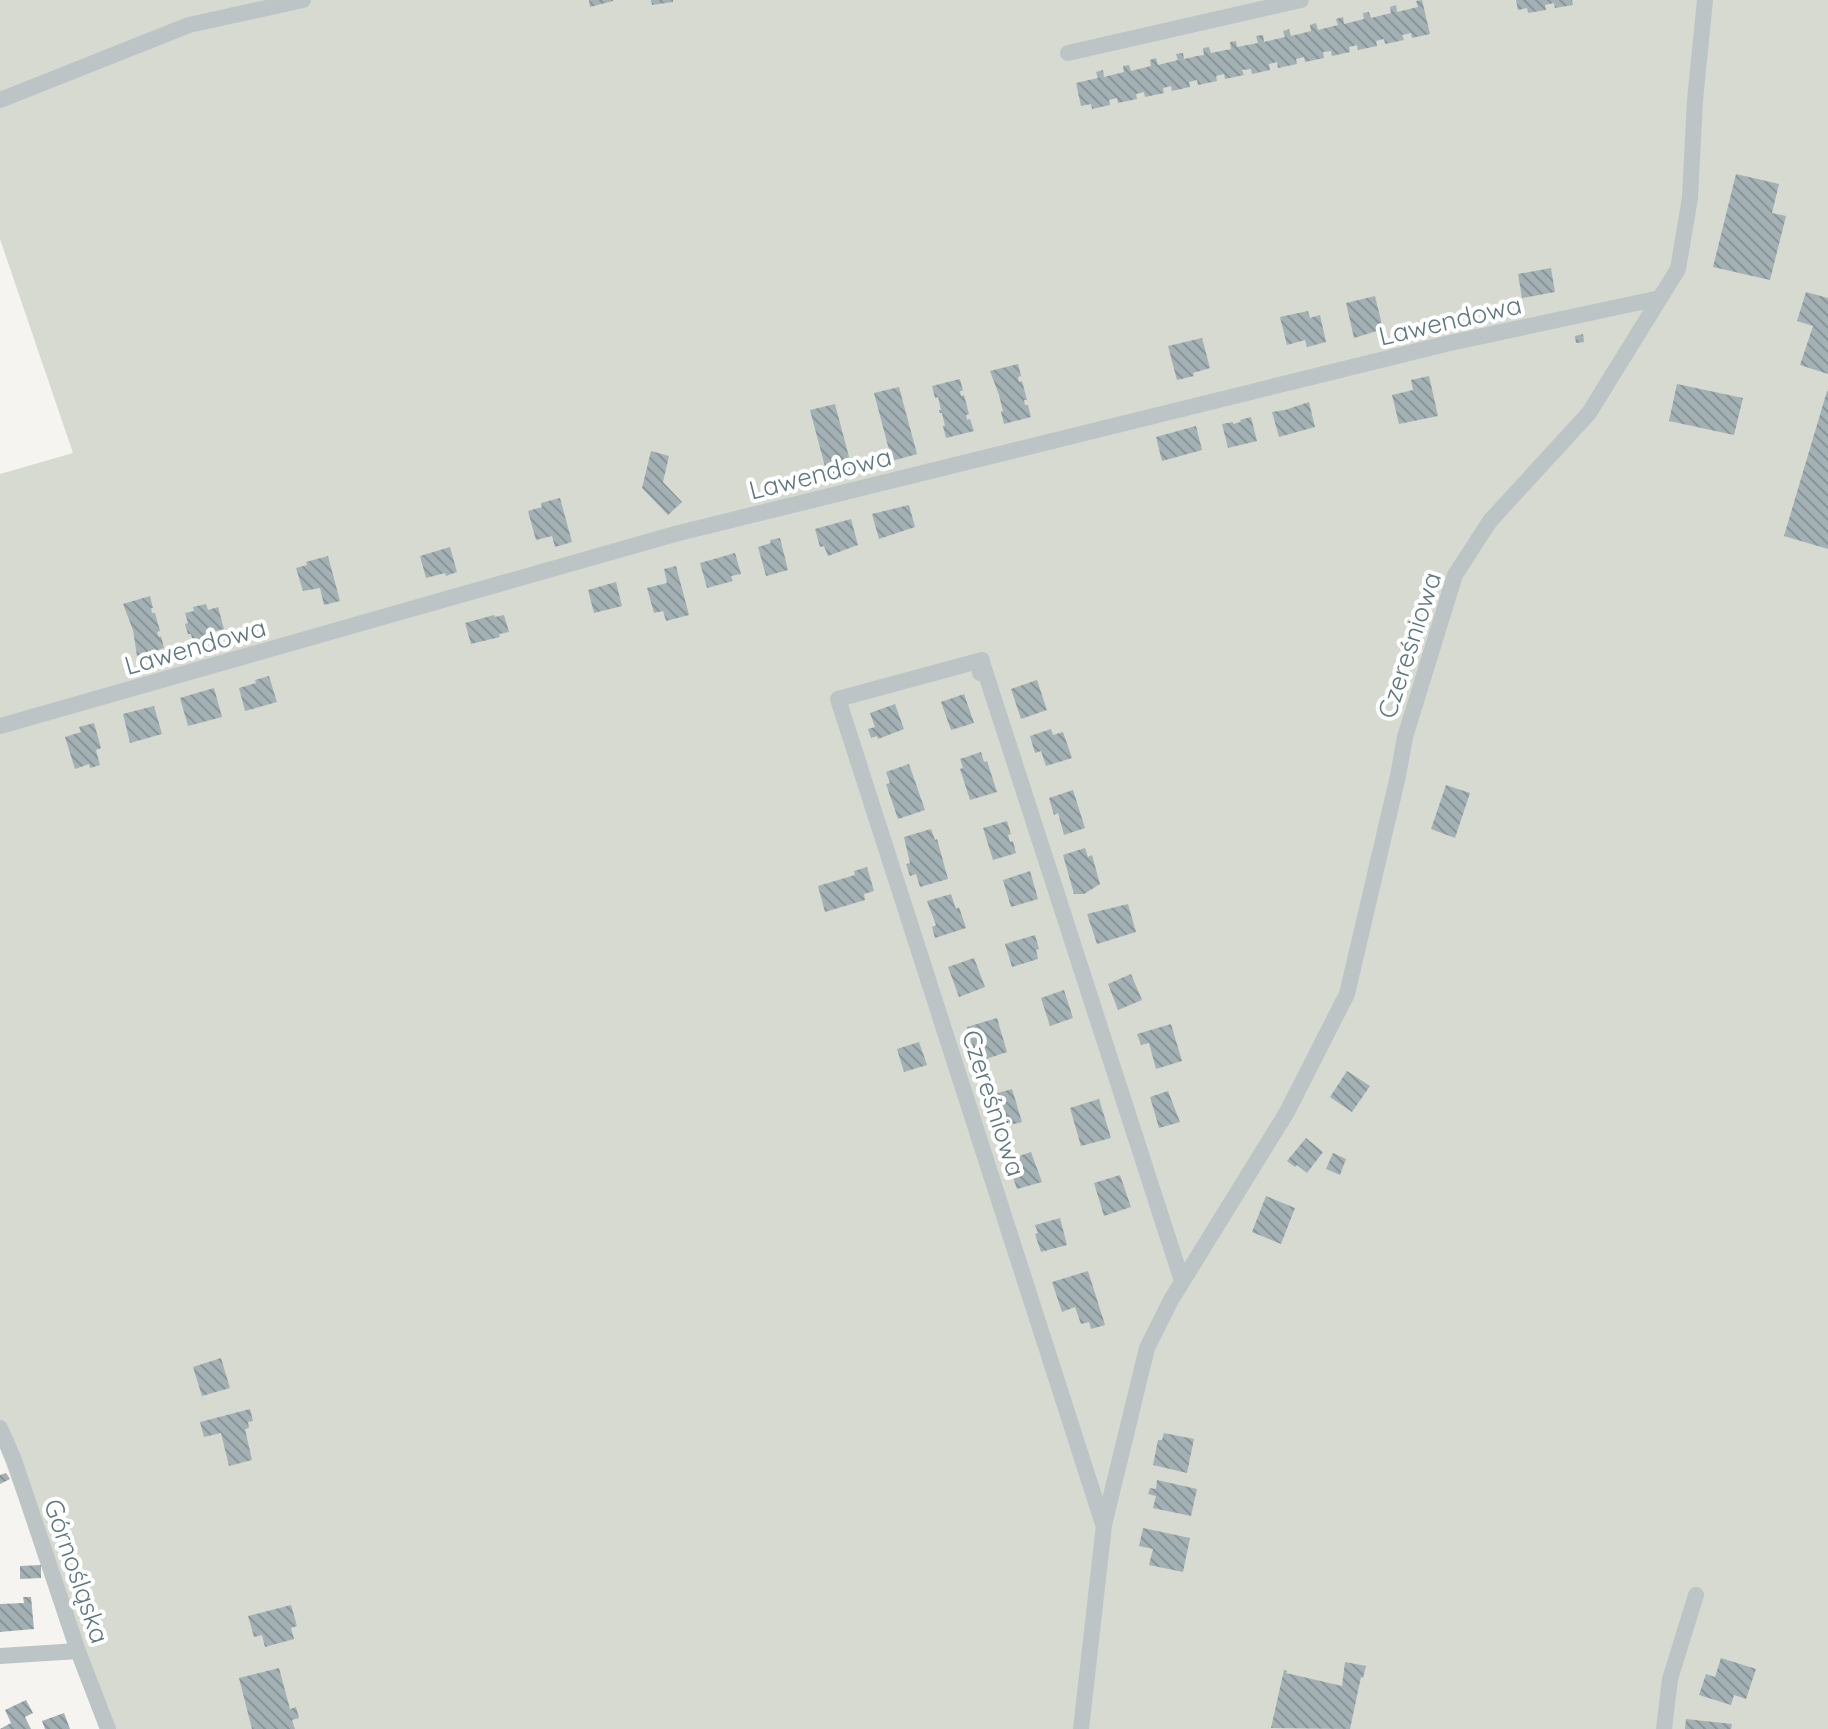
<svg xmlns="http://www.w3.org/2000/svg" width="1828" height="1729" font-family="Quicksand,sans-serif">
<defs>
<pattern id="building-back-hatch" width="6" height="6" patternUnits="userSpaceOnUse" patternTransform="scale(2)"><rect width="6" height="6" fill="#a4b1b4"/><path d="M-1 5l2 2M0 0l6 6M5-1l2 2" fill="none" stroke="#899598"/></pattern>
</defs>
<rect width="100%" height="100%" fill="#f5f4f1"/>
<!-- green -->
<path fill="#d6dad0" d="M0 0H1828V1729H109L71 1640 0 1448V474L73 453 0 239Z"/>
<!-- building -->
<path fill="url(#building-back-hatch)" d="M589 0H613V1L590 7Z
M651 0H673V2L652 5Z
M1422 0 1430 34 1412 38 1411 33 1402 35 1404 40 1385 44 1384 39 1376 41 1377 46 1358 50 1357 45 1349 47 1350 52 1332 56 1331 51 1323 52 1324 58 1305 62 1304 57 1296 59 1297 64 1278 68 1277 62 1269 64 1270 70 1252 74 1251 69 1242 70 1244 75 1225 79 1224 74 1216 76 1217 81 1198 85 1197 80 1189 82 1190 87 1172 91 1171 86 1163 88 1164 93 1145 97 1144 92 1136 94 1137 99 1118 103 1117 98 1109 100 1110 105 1092 109 1091 104 1081 106 1076 83 1098 78 1096 72 1103 70 1104 77 1124 72 1123 66 1129 65 1131 71 1151 66 1150 60 1156 58 1158 65 1178 60 1176 54 1183 53 1184 59 1197 56 1204 55 1203 48 1209 47 1211 53 1231 49 1230 42 1236 41 1237 47 1258 43 1256 36 1263 35 1264 42 1285 37 1283 31 1289 29 1291 36 1311 31 1310 25 1316 23 1318 30 1338 25 1336 19 1343 17 1344 24 1364 19 1363 13 1369 12 1371 18 1391 13 1390 7 1396 5 1397 12 1418 7 1416 1Z
M1516 0H1572L1573 5 1555 8 1554 3 1545 5 1546 10 1528 13 1527 8 1518 10Z
M1736 174 1779 184 1772 213 1786 216 1770 280 1713 267Z
M1551 268 1555 292 1522 298 1518 274Z
M1806 292 1828 298V374L1800 365 1813 326 1797 321Z
M1375 296 1383 329 1354 338 1346 303Z
M1308 311 1310 318 1320 315 1326 342 1307 347 1305 340 1287 345 1280 317Z
M1583 334 1584 342 1576 343 1575 336Z
M1202 338 1210 368 1193 373 1194 376 1177 380 1168 346Z
M1018 364 1021 376 1018 377 1019 382 1022 381 1027 400H1024L1025 405H1028L1031 417 1004 424 1001 412 1003 411 999 395 990 371Z
M1429 376 1438 416 1399 424 1392 395 1413 390 1411 380Z
M960 379 963 391H960L961 396 964 395 969 414 966 415 967 420 970 419 974 431 946 438 943 426H945L942 413H940L939 410H941L938 397 935 398 932 386Z
M1677 384 1743 398 1734 435 1669 421Z
M899 387 917 454 892 461 874 393Z
M1827 391H1828V549L1784 536Z
M1309 402 1315 427 1279 437 1272 412 1285 410Z
M835 404 853 472 828 478 810 410Z
M1251 417 1257 441 1228 448 1222 424 1233 422V424L1241 422 1240 420Z
M1196 426 1202 450 1162 461 1156 437Z
M651 451 669 456 663 482 682 502 668 515 642 488Z
M560 498 572 542 555 547 552 536 536 540 528 511 542 507 541 503Z
M909 505 915 527 879 539 872 514Z
M851 519 858 545 828 556 824 546 820 547 815 529Z
M780 538 788 570 766 576 758 547 771 543 770 540Z
M450 547 457 572 446 576 445 573 426 578 420 556Z
M735 553 741 574 731 576 733 581 707 588 700 563Z
M328 556 340 601 324 605 320 588 303 591 296 568 307 565 306 562Z
M676 566 689 615 666 621 663 611 654 613 647 588 667 583 664 569Z
M616 582 622 606 594 613 588 590Z
M150 596 153 608H151L152 613H155L160 631 157 632 159 637 161 636 164 648 137 656 133 630 123 604Z
M206 604 208 610 218 607 224 629 205 634 206 638 193 642 191 634H188L185 624 188 623 185 613 194 611 193 607Z
M494 615 495 617 504 615 509 632 499 634 500 637 471 644 465 623Z
M269 676 277 702 245 711 239 688 256 683 255 680Z
M1037 680 1047 710 1021 719 1011 689Z
M214 688 222 717 188 726 180 698Z
M964 694 974 723 951 730 941 702Z
M895 704 904 729 878 739 877 736 871 738 868 729 875 727 870 713Z
M154 706 162 734 130 743 123 714Z
M94 723 101 748 96 750 100 765 90 768 89 764 75 769 65 737 81 732 79 727Z
M1051 729 1053 735 1063 732 1072 758 1046 766 1041 751 1035 753 1030 736Z
M981 752 984 762 987 761 997 792 970 800 960 769 963 768 960 759Z
M909 764 925 810 898 819 886 784 890 783 886 772Z
M1446 785 1470 793 1455 838 1431 829Z
M1073 790 1085 828 1064 835 1058 813 1054 815 1049 798Z
M1007 821 1011 834 1008 835 1010 842 1013 841 1016 853 993 860 983 828Z
M931 829 935 840 937 839 948 879 920 887 916 874 910 876 906 864 910 863 904 837Z
M1085 848 1088 857 1092 855 1100 884 1084 894H1074L1063 855Z
M867 867 874 891 864 894 865 900 825 912 818 886 855 875 854 871Z
M1030 871 1038 899 1011 907 1003 880Z
M951 894 956 909 959 907 966 928 935 938 932 927 936 925 927 901Z
M1128 904 1136 932 1097 944 1087 914Z
M1035 935 1039 949 1036 950 1038 959 1012 967 1005 944Z
M974 958 985 987 959 997 948 967Z
M1131 974 1142 1000 1118 1010 1108 984Z
M1064 990 1073 1018 1050 1026 1041 998Z
M997 1018 1007 1052 977 1062 967 1027Z
M1171 1024 1182 1061 1156 1069 1149 1043 1141 1045 1137 1034Z
M919 1042 927 1065 904 1072 897 1049Z
M1347 1071 1370 1086 1352 1112 1330 1097Z
M1012 1089 1022 1122 994 1129 984 1097Z
M1168 1091 1180 1122 1159 1128 1150 1097Z
M1099 1099 1111 1138 1081 1146 1070 1108Z
M1306 1138 1323 1152 1307 1173 1297 1165 1295 1167 1287 1161Z
M1031 1152 1042 1182 1017 1189 1007 1160Z
M1333 1153 1346 1159 1340 1175 1326 1169Z
M1120 1175 1131 1207 1104 1216 1094 1183Z
M1266 1196 1295 1208 1281 1244 1252 1232Z
M1060 1218 1067 1245 1041 1252 1035 1234 1038 1233 1035 1225Z
M1088 1271 1105 1325 1091 1329 1089 1322 1081 1324 1075 1307 1062 1312 1052 1282Z
M221 1358 230 1388 202 1396 193 1367Z
M250 1409 253 1421 248 1422 249 1428 245 1429 252 1460 229 1466 221 1433 204 1437 200 1422Z
M1164 1433 1194 1439 1187 1473 1153 1465 1158 1440H1162Z
M6 1473 10 1479 0 1484V1475Z
M1157 1480 1197 1489 1191 1516 1153 1508 1156 1496 1148 1494 1150 1488 1156 1489Z
M1143 1528 1190 1538 1183 1572 1149 1565 1153 1549 1139 1546Z
M41 1565V1578L20 1579V1566Z
M23 1597H31L34 1629 0 1632V1604L24 1603Z
M291 1605 297 1626 291 1628 294 1639 265 1647 262 1635 254 1637 248 1616Z
M1721 1658 1756 1669 1746 1699 1734 1695 1731 1705 1699 1695 1706 1674 1715 1677Z
M1345 1662 1366 1666 1363 1678 1361 1677 1350 1729 1271 1728 1284 1670 1287 1671 1286 1673 1342 1686Z
M279 1668 290 1709 296 1707 299 1718 292 1720 295 1729H252L239 1678Z
M26 1700 33 1713 25 1717 31 1729H0L11 1723 5 1710Z
M64 1713 70 1729H45L42 1721Z
M1686 1719 1732 1724 1731 1729H1685Z"/>
<g fill="none" stroke-linecap="round" stroke-linejoin="round">
<!-- minor -->
<path stroke="#bdc4c6" stroke-width="16" d="M1068 53 1301 0
M0 100 189 25 303 0
M982 662 1182 1281
M980 673 982 660 838 699 1103 1524
M0 726 675 534 1450 343 1660 298
M0 1428 14 1460 78 1651 108 1729
M0 1656 78 1651
M1081 1729 1104 1525 1147 1348 1171 1300 1287 1112 1347 994 1398 776 1405 737 1455 575 1490 521 1589 413 1678 269 1690 198 1695 100 1705 0
M1664 1729 1670 1679 1696 1595"/>
</g>
<g text-anchor="middle" dominant-baseline="central" stroke-width="8" stroke-linejoin="round" paint-order="stroke">
<!-- street labels -->
<g font-size="26" fill="#5e787e" stroke="#fff">
<text transform="translate(1450 320) rotate(-13)">Lawendowa</text>
<text transform="translate(820 473) rotate(-14)">Lawendowa</text>
<text transform="translate(1409 645) rotate(-72)">Czereśniowa</text>
<text transform="translate(195 646) rotate(-16)">Lawendowa</text>
<text transform="translate(994 1103) rotate(72)">Czereśniowa</text>
<text transform="translate(77 1571) rotate(71)">Górnośląska</text>
</g>
</g>
</svg>
